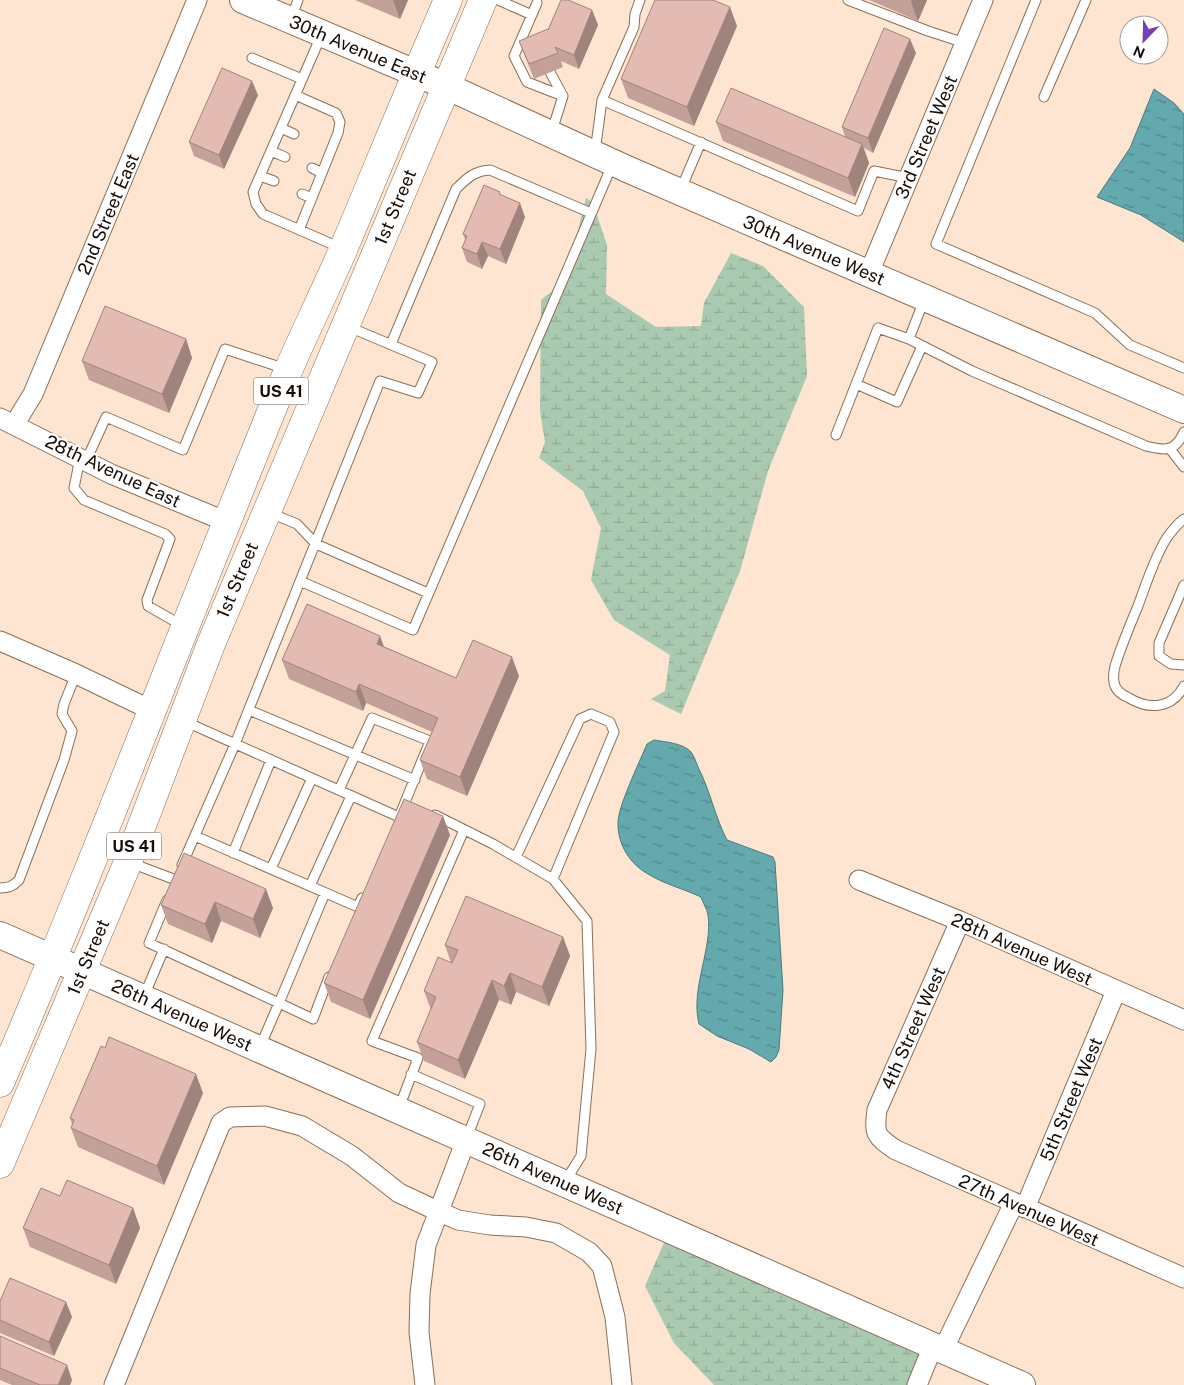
<svg xmlns="http://www.w3.org/2000/svg" width="1184" height="1385" font-family="'Public Sans',sans-serif">
<defs>
<pattern id="wetland-marsh" width="20" height="14" patternUnits="userSpaceOnUse" patternTransform="scale(1.25)"><rect width="20" height="14" fill="#a9c9b0"/><path d="M1 5h8M5 5V1M11 12h8M15 12V8" fill="none" stroke="#91ab96"/></pattern>
<pattern id="water-ripples" width="26" height="14" patternUnits="userSpaceOnUse" patternTransform="scale(1.25)"><rect width="26" height="14" fill="#63a9ad"/><path d="M2 4q2-2 4 0t4 0M15 11q2-2 4 0t4 0" fill="none" stroke="#51888b"/></pattern>
</defs>
<rect width="100%" height="100%" fill="#fee5d1"/>
<!-- wetland -->
<path fill="url(#wetland-marsh)" d="M586 198 593 203 607 245 606 294 656 327 701 326 704 303 731 253 763 266 804 307 807 376 768 471 740 571 681 714 651 699 665 691 670 655 614 620 591 580 601 528 583 491 539 458 545 442 540 411 541 300 565 281Z
M666 1238 922 1351 908 1385H714L674 1343 645 1286Z"/>
<!-- water -->
<path fill="url(#water-ripples)" stroke="#4c7a7b" d="M1154 89 1174 103 1184 114V242L1141 215 1097 197 1130 148Z
M654 740C665 742 683 743 691 752 694 756 696 762 698 767 710 790 715 817 727 840L773 857 775 862 783 990 779 1050 776 1057 771 1062 749 1049 717 1036 699 1024C690 989 713 948 708 915 707 909 703 903 701 897 684 889 664 884 648 874 630 864 618 845 618 824 617 808 640 761 647 744Z"/>
<g fill="none" stroke-linecap="round" stroke-linejoin="round">
<defs>
<path id="lane" d="M498 0 532 15
M848 0 928 31 965 43
M1036 0 936 244 1095 313 1130 345 1184 368
M537 3 514 56 527 82 563 96 552 131
M291 19 298 0
M321 36 253 192 256 204 263 214 341 248
M252 58 302 79
M550 72 563 96
M295 95 336 113 340 122 338 133 299 230
M1044 97 1086 0
M602 100 858 211 874 171 909 178
M281 128 294 134
M271 151 285 157
M595 152 602 100 634 27 635 14 640 0
M312 168 322 173
M260 176 274 181
M681 189 701 142
M302 194 312 198
M924 300 909 339 972 371 1146 446C1165 451 1175 452 1184 432
M909 339 878 328 856 384 897 402 922 346
M391 344 456 189C467 178 474 171 490 170L591 213
M836 435 856 384
M1170 449 1184 467
M80 458 74 488 84 500 165 534 170 539 147 600 148 606 183 626
M86 461 106 417 183 450 225 349 286 369
M270 513 297 524 316 544 428 593
M1184 519C1177 524 1171 532 1166 539 1154 559 1146 584 1138 606 1130 625 1122 644 1116 663 1114 668 1113 677 1114 682 1115 690 1122 695 1129 698 1149 710 1172 709 1184 686
M300 581 413 630 613 163
M1184 585 1159 643V656L1171 664 1184 665
M249 710 415 780
M184 721 399 817 430 741 372 718 339 790
M435 815 493 844 553 879 587 921 591 1049 581 1156 566 1180
M195 836 358 907 362 898
M233 853 271 760
M516 857 580 719 591 714 610 722 614 732 553 879
M131 863 176 880
M182 865 235 744 380 381 418 393 432 362 349 327
M271 869 312 778
M310 886 351 796
M0 888C9 888 13 886 19 880L64 760 72 731 62 714 64 704 76 674
M325 893 279 1003 313 1019 329 977
M167 900 149 943 279 1003 260 1047
M144 996 164 949
M411 1074 480 1104 467 1137
M399 1108 418 1058 372 1041 464 830"/>
<path id="street" d="M869 273 983 0
M0 418 111 474 227 522
M14 425 33 394 197 0
M0 641 76 674 151 710
M859 880 960 921 1184 1020
M960 921 877 1110C874 1134 875 1136 896 1150L1184 1278
M1025 1208 1116 991
M943 1350 1014 1203
M114 1385 221 1123 230 1117 265 1116 302 1126 352 1156 399 1193 429 1207 458 1220 490 1225 526 1227 556 1233 589 1252 602 1266 615 1317 622 1385
M425 1385 419 1332 420 1294 426 1245 466 1140
M917 1385 933 1346"/>
<path id="secondary" d="M243 0 446 86 627 169 1184 410
M0 935 1022 1385"/>
<path id="primary" d="M0 1083C101 848 190 609 287 373 305 332 325 291 343 250 378 167 412 83 448 0
M0 1164 128 862 211 644 483 0"/>
</defs>
<!-- lane casing -->
<use href="#lane" stroke="#8a6f58" stroke-width="11"/>
<!-- street casing -->
<use href="#street" stroke="#8a6f58" stroke-width="21"/>
<!-- secondary casing -->
<use href="#secondary" stroke="#8a6f58" stroke-width="28"/>
<!-- primary casing -->
<use href="#primary" stroke="#8a6f58" stroke-width="29"/>
<!-- lane -->
<use href="#lane" stroke="#fff" stroke-width="9"/>
<!-- street -->
<use href="#street" stroke="#fff" stroke-width="19"/>
<!-- secondary -->
<use href="#secondary" stroke="#fff" stroke-width="26"/>
<!-- primary -->
<use href="#primary" stroke="#fff" stroke-width="28"/>
</g>
<!-- wall -->
<path fill="#c3a199" d="M355 0H408L400 19Z
M869 0H927L918 21Z
M592 10 598 25 579 69 561 61 563 67 534 79 519 41 548 30Z
M737 26 694 126 628 98 621 79Z
M916 53 873 153 864 148 869 163 855 197 723 141 716 122 845 137 842 127Z
M258 95 224 169 194 156 189 142Z
M502 195 525 217 506 264 488 256 482 269 467 262 462 248 465 240 463 234Z
M186 339 192 358 169 413 89 380 82 361Z
M385 647 456 678 519 676 467 796 427 779 420 760 432 732 366 703 363 711 289 679 282 660Z
M450 835 370 1019 331 1002 324 983Z
M184 853 273 908 260 938 221 921 212 943 168 924 161 905Z
M563 937 570 956 549 1006 516 992 511 1005 499 1000 465 1079 424 1061 417 1042 431 1010 424 991 451 963 445 945Z
M203 1093 164 1185 78 1147 71 1128 72 1124 70 1118Z
M60 1196 133 1208 140 1228 116 1284 30 1247 23 1228Z
M0 1301 66 1302 72 1317 54 1356 0 1333Z
M0 1336 72 1380 70 1385H12L0 1380Z"/>
<!-- shaded-wall -->
<path fill="#9f837d" d="M393 0H408L400 19Z
M912 0H927L918 21 911 2Z
M730 7 737 26 694 126 687 107Z
M592 10 598 25 579 69 574 55Z
M910 39 916 53 873 153 868 138Z
M252 81 258 95 224 169 219 155Z
M862 144 869 163 855 197 848 178Z
M520 203 525 217 506 264 500 249Z
M482 242 488 256 482 269 477 254Z
M186 339 192 358 169 413 162 394Z
M380 636 387 655 377 644Z
M512 657 519 676 467 796 460 777Z
M359 684 366 703 363 711 356 692Z
M443 816 450 835 370 1019 363 1000Z
M266 889 273 908 260 938 253 919Z
M215 902 221 921 212 943 205 924Z
M563 937 570 956 549 1006 542 987Z
M510 973 516 992 511 1005 504 986Z
M492 980 499 1000 465 1079 458 1060Z
M196 1074 203 1093 164 1185 157 1166Z
M133 1208 140 1228 116 1284 109 1265Z
M66 1302 72 1317 54 1356 49 1342Z
M67 1365 72 1380 70 1385H58Z"/>
<!-- building -->
<path fill="#e3bbb2" stroke="#9f837d" d="M561 0H568L592 10 574 55 555 47 558 53 529 64 519 41 548 29V30Z
M655 0H713L730 7 687 107 621 79Z
M884 28 910 39 868 138 842 127Z
M222 68 252 81 219 155 189 142Z
M731 88 862 144 848 178 716 122Z
M484 185 500 192 499 194 520 203 500 249 482 242 477 254 462 248 467 236 463 234Z
M105 306 186 339 162 394 82 361Z
M307 604 380 636 377 644 456 678 473 640 512 657 460 777 420 760 438 718 359 684 356 692 282 660Z
M404 799 443 816 363 1000 324 983Z
M184 853 266 889 253 919 215 902 205 924 161 905Z
M466 896 563 937 542 987 510 973 504 986 492 980 458 1060 417 1042 436 997 424 991 438 957 452 963 458 950 445 945Z
M109 1037 196 1074 157 1166 71 1128 74 1120 70 1118 101 1046 105 1048Z
M67 1180 133 1208 109 1265 23 1228 41 1188 60 1196Z
M10 1278 66 1302 49 1342 0 1320V1301Z
M0 1336 67 1365 58 1385H40L0 1368Z"/>
<g text-anchor="middle" dominant-baseline="central" stroke-width="4.5" stroke-linejoin="round" paint-order="stroke">
<!-- shield labels -->
<g fill="#fff" stroke="#5c5550" stroke-width="1">
<rect x="253.5" y="377.5" width="55" height="27" rx="4"/>
<rect x="106.5" y="832.5" width="55" height="27" rx="4"/>
</g>
<g font-size="16" font-weight="bold" fill="#160c05">
<text x="281" y="391">US 41</text>
<text x="134" y="846">US 41</text>
</g>
<!-- street labels -->
<g font-size="18" fill="#160c05" stroke="#fff">
<text transform="translate(358 49) rotate(23)">30th Avenue East</text>
<text transform="translate(926 137) rotate(-67)">3rd Street West</text>
<text transform="translate(395 207) rotate(-67)">1st Street</text>
<text transform="translate(108 214) rotate(-67)">2nd Street East</text>
<text transform="translate(814 250) rotate(23)">30th Avenue West</text>
<text transform="translate(113 471) rotate(25)">28th Avenue East</text>
<text transform="translate(237 580) rotate(-67)">1st Street</text>
<text transform="translate(1022 949) rotate(24)">28th Avenue West</text>
<text transform="translate(88 957) rotate(-67)">1st Street</text>
<text transform="translate(182 1015) rotate(24)">26th Avenue West</text>
<text transform="translate(913 1028) rotate(-66)">4th Street West</text>
<text transform="translate(1071 1099) rotate(-67)">5th Street West</text>
<text transform="translate(553 1178) rotate(24)">26th Avenue West</text>
<text transform="translate(1029 1210) rotate(24)">27th Avenue West</text>
</g>
</g>
<!-- north arrow -->
<g transform="translate(1144 40) rotate(203)"><circle r="24" fill="#ffffff" stroke="#a29e9b"/>
<path d="M0-4L9 19L0 12L-9 19Z" fill="#7440b7"/>
<text y="-8" font-size="14" font-weight="bold" text-anchor="middle" fill="#160c05">N</text>
</g>
</svg>
